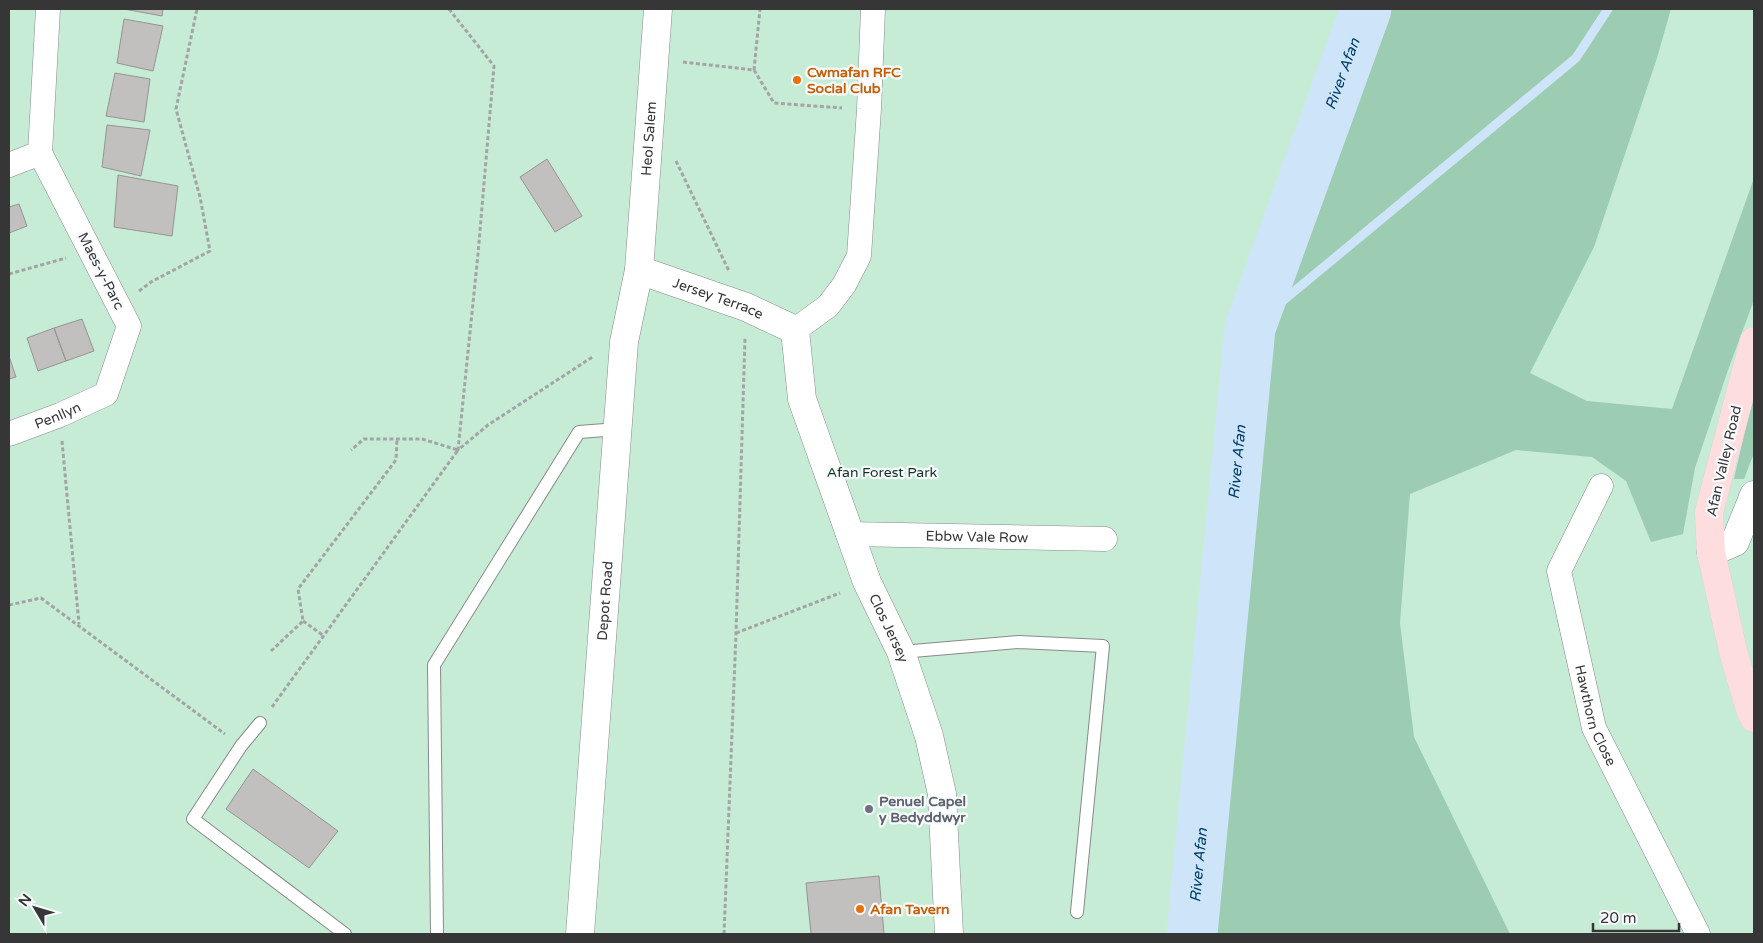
<svg xmlns="http://www.w3.org/2000/svg" width="1763" height="943" font-family="'Varela Round',sans-serif">
<rect width="100%" height="100%" fill="#f9fafc"/>
<!-- green -->
<path fill="#c6ecd6" d="M9 9H1754V934H9Z"/>
<!-- forest -->
<path fill="#9cccb2" d="M1387 9H1671L1657 58 1594 247 1530 373 1587 401 1672 409 1754 178V300L1728 370 1695 468 1683 534 1651 542 1626 481 1592 457 1516 450 1410 494 1400 623 1414 737 1510 934H1213L1228 739 1258 474 1269 338Z
M1754 398V453L1744 479H1734L1748 417Z"/>
<g fill="none" stroke-linecap="round" stroke-linejoin="round">
<!-- stream -->
<path stroke="#cee4f9" stroke-width="9" d="M1250 328 1576 58 1608 9"/>
<!-- river -->
<path stroke="#cee4f9" stroke-width="51" id="s1" d="M1192 934 1250 328 1366 9"/>
</g>
<!-- building -->
<path fill="#c2c0bf" stroke="#969494" d="M124 9H163L162 16Z
M124 19 163 26 153 71 117 63Z
M115 73 150 79 144 122 106 116Z
M107 125 150 130 141 176 102 167Z
M547 159 582 216 555 232 520 177Z
M118 175 178 186 172 236 114 227Z
M19 204 27 226 9 233V207Z
M82 319 94 351 66 361 54 328Z
M54 328 66 361 38 371 27 338Z
M9 356 16 377 9 379Z
M253 769 338 831 309 868 226 809Z
M879 876 884 934H811L806 883Z"/>
<g fill="none" stroke-linecap="round" stroke-linejoin="round">
<defs>
<path id="service" d="M901 652 1019 642 1103 646 1077 912
M260 723 241 746 193 819 345 934
M437 934 434 665 579 432 618 429"/>
<g id="minor">
<path d="M9 165 40 153"/>
<path d="M795 330 828 306 844 285 859 256 869 109 873 9"/>
<path id="s2" d="M9 434 60 415 106 394 129 326 40 153 48 9"/>
<path id="s3" d="M1601 486 1559 571 1594 728 1698 934"/>
<path id="s4" d="M848 534 1105 539"/>
</g>
<g id="tertiary">
<path id="s5" d="M639 270 746 307 795 330 802 399 867 582 901 652 929 736 942 794 949 934"/>
</g>
<g id="secondary">
<path d="M1711 552 1735 542 1754 495"/>
<path id="s6" d="M580 934 624 342 639 270 658 9"/>
</g>
<path id="primary" d="M1754 341 1709 512 1711 552 1733 651 1749 706 1754 718"/>
</defs>
<!-- service casing -->
<use href="#service" stroke="#89898b" stroke-width="14"/>
<!-- minor casing -->
<use href="#minor" stroke="#89898b" stroke-width="25"/>
<!-- tertiary casing -->
<use href="#tertiary" stroke="#89898b" stroke-width="29"/>
<!-- secondary casing -->
<use href="#secondary" stroke="#89898b" stroke-width="29"/>
<!-- primary casing -->
<use href="#primary" stroke="#d7d7d7" stroke-width="29"/>
<!-- path -->
<path stroke="#a3a4a5" stroke-width="3" stroke-dasharray="4 2.5" stroke-linecap="butt" d="M449 9 494 66 478 254 458 450 488 425 594 356
M683 62 754 70 774 103 842 108
M754 70 760 9
M676 161 729 271
M9 274 66 258
M139 291 151 282 210 251 200 197 176 109 197 9
M62 441 79 624
M9 605 41 598 225 734
M303 621 324 636
M736 633 840 593
M271 651 303 621 298 589 396 460 397 439
M272 707 458 450 422 439H364L351 450
M724 934 736 633 745 338"/>
<!-- service -->
<use href="#service" stroke="#fff" stroke-width="12"/>
<!-- minor -->
<use href="#minor" stroke="#fff" stroke-width="24"/>
<!-- tertiary -->
<use href="#tertiary" stroke="#fff" stroke-width="28"/>
<!-- secondary -->
<use href="#secondary" stroke="#fff" stroke-width="28"/>
<!-- primary -->
<use href="#primary" stroke="#feddde" stroke-width="28"/>
</g>
<!-- markers -->
<g fill="#e8710a" stroke="#f9fafc" stroke-width="2">
<circle cx="797" cy="80" r="5"/>
<circle cx="860" cy="909" r="5"/>
</g>
<circle fill="#6b7280" stroke="#f9fafc" stroke-width="2" cx="869" cy="809" r="5"/>
<g text-anchor="middle" dominant-baseline="central" stroke-width="4.5" stroke-linejoin="round" paint-order="stroke">
<!-- food labels -->
<g font-size="14" font-weight="bold" fill="#c56008" stroke="#f9fafc" text-anchor="start">
<text x="807" y="72">Cwmafan RFC<tspan x="807" dy="16">Social Club</tspan></text>
<text x="870" y="909">Afan Tavern</text>
</g>
<!-- street labels -->
<g font-size="14" fill="#363637" stroke="#f9fafc">
<text stroke="none"><textPath href="#s6" startOffset="799">Heol Salem</textPath></text>
<text transform="translate(101 271) rotate(63)">Maes-y-Parc</text>
<text stroke="none"><textPath href="#s5" startOffset="84">Jersey Terrace</textPath></text>
<text stroke="none"><textPath href="#s2" startOffset="52">Penllyn</textPath></text>
<text transform="translate(1724 461) rotate(-77)">Afan Valley Road</text>
<text stroke="none"><textPath href="#s4" startOffset="129">Ebbw Vale Row</textPath></text>
<text stroke="none"><textPath href="#s6" startOffset="334">Depot Road</textPath></text>
<text stroke="none"><textPath href="#s5" startOffset="482">Clos Jersey</textPath></text>
<text stroke="none"><textPath href="#s3" startOffset="244">Hawthorn Close</textPath></text>
</g>
<!-- park labels -->
<g font-size="14" fill="#0d3523" stroke="#f9fafc">
<text x="882" y="472">Afan Forest Park</text>
</g>
<!-- worship labels -->
<g font-size="14" font-weight="bold" fill="#5b616d" stroke="#f9fafc" text-anchor="start">
<text x="879" y="801">Penuel Capel<tspan x="879" dy="16">y Bedyddwyr</tspan></text>
</g>
<!-- water labels -->
<g font-size="15" font-style="italic" fill="#003e68" stroke="#f9fafc">
<text stroke="none"><textPath href="#s1" startOffset="879">River Afan</textPath></text>
<text stroke="none"><textPath href="#s1" startOffset="474">River Afan</textPath></text>
<text stroke="none"><textPath href="#s1" startOffset="69">River Afan</textPath></text>
</g>
</g>
<!-- border -->
<rect width="1763" height="943" fill="none" stroke="#363637" stroke-width="20"/>
<!-- north arrow -->
<g transform="translate(35 908) rotate(308)" stroke="#f9fafc" stroke-width="4" paint-order="stroke">
<path d="M0-4L9 19L0 12L-9 19Z" fill="#363637"/>
<text y="-8" font-size="14" font-weight="bold" text-anchor="middle" fill="#363637">N</text>
</g>
<!-- scale -->
<path d="M1593 923v8h86v-8" fill="none" stroke="#363637" stroke-width="2.5"/>
<text x="1600" y="923" font-size="15" fill="#363637" stroke="#f9fafc" stroke-width="4" paint-order="stroke">20 m</text>
</svg>
